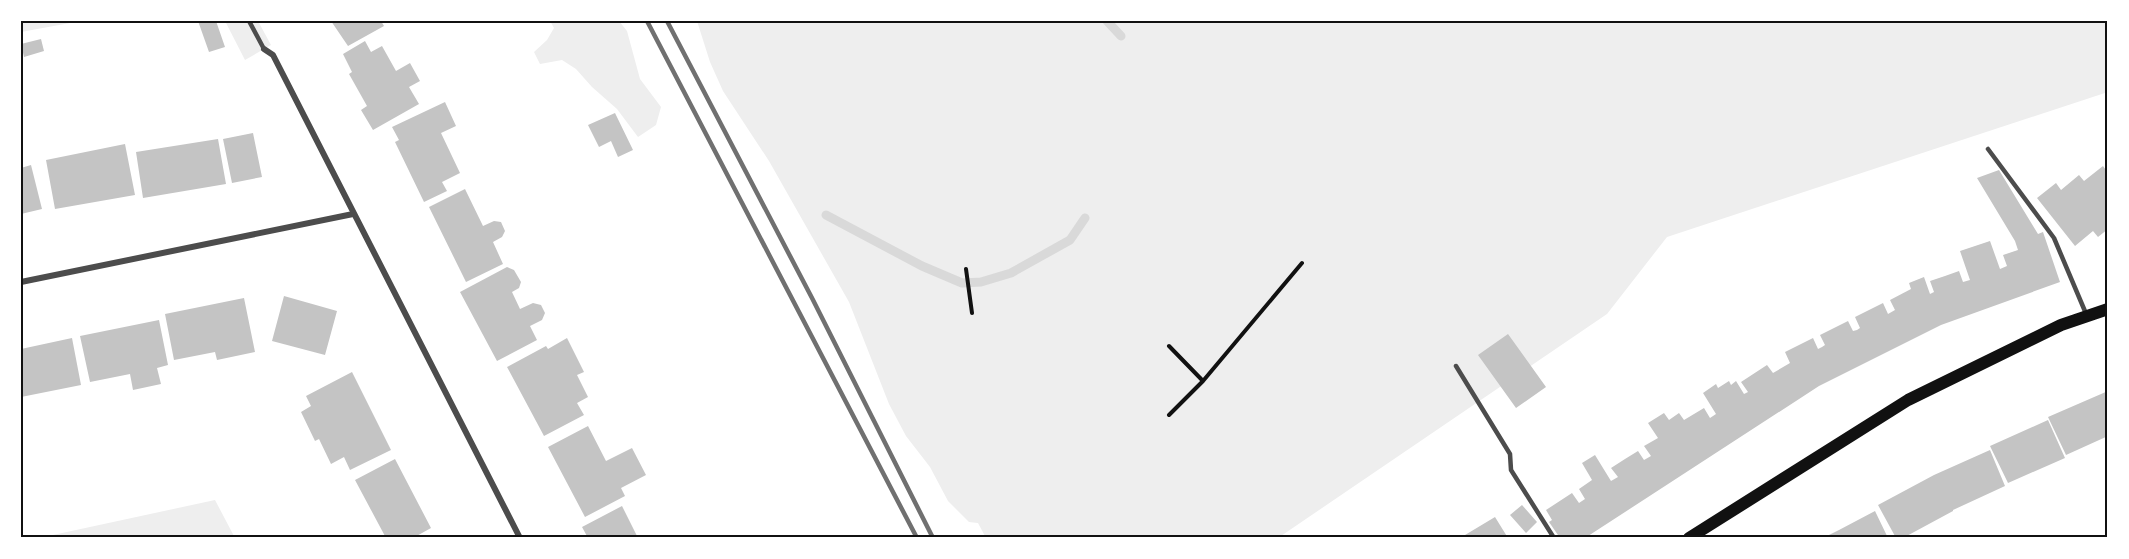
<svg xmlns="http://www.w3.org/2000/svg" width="2129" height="559" font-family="Poppins,sans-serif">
<rect width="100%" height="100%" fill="#fff"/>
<!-- green -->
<path fill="#eee" d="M21 21H81L21 32Z
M225 21H258L271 45 245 60Z
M550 21H619L627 31 640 79 661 107 656 125 638 137 617 109 592 87 576 69 562 60 540 64 534 52 547 40 554 28Z
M697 21H2108V92L1667 237 1607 314 1278 538H986L978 523 969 522 948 501 930 467 906 436 889 404 849 302 769 161 723 91 710 62Z
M215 500 235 538H39Z"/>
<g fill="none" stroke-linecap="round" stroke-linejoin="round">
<!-- stream -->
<path stroke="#d9d9d9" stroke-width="9" d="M1107 21 1121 36
M826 215 922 266 962 283 981 282 1011 273 1070 240 1085 218"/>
</g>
<!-- building -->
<path fill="#c4c4c4" d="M198 21H216L225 47 209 52Z
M331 21H381L384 26 348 46Z
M41 39 44 51 24 57 21 44Z
M365 41 371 52 382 46 396 71 410 63 420 81 409 87 419 104 373 130 361 110 367 106 349 74 352 72 343 54Z
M445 102 456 126 441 133 460 173 442 182 447 191 424 202 395 142 399 140 392 127Z
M615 113 633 150 618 157 611 141 599 147 588 125Z
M253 133 262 177 232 183 223 139Z
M218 139 226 184 143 198 136 152Z
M125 144 135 195 55 209 46 160Z
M31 165 42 209 21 214V168Z
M2103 166 2108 173V229L2098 237 2093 231 2075 246 2037 198 2056 183 2061 190 2079 175 2084 181Z
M1999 170 2038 234 2043 232 2060 282 1941 325 1819 386 1585 538H1560L1549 522 1552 520 1546 510 1572 493 1579 503 1585 499 1579 489 1592 480 1582 463 1595 455 1611 481 1618 477 1611 468 1625 459 1638 451 1644 460 1651 456 1644 446 1658 438 1648 423 1664 413 1669 420 1679 413 1684 420 1704 408 1710 418 1716 414 1703 393 1716 384 1718 388 1729 381 1731 385 1736 381 1744 394 1748 392 1741 382 1767 365 1773 373 1790 363 1785 352 1813 338 1818 349 1822 347 1825 345 1820 335 1848 321 1853 331 1857 330 1860 328 1855 317 1883 303 1888 314 1895 310 1890 300 1911 289 1909 283 1924 277 1930 294 1934 292 1930 281 1945 276 1959 271 1963 282 1970 280 1960 251 1990 241 2000 269 2007 266 2003 255 2018 250 2015 241 1977 178Z
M465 189 483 226 494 221 501 222 505 231 502 237 493 242 503 264 466 282 429 207Z
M507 267 514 270 521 282 519 288 512 292 520 309 533 303 541 305 545 313 542 320 530 326 537 340 497 361 460 292Z
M284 296 337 311 325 355 272 341Z
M244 298 255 352 217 360 215 352 174 360 165 314Z
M159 320 168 365 157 368 161 384 133 390 130 374 90 382 80 336Z
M1508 334 1546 387 1516 408 1478 355Z
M72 338 81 385 21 397V349Z
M567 338 584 372 577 375 588 397 577 403 584 415 544 436 507 367 546 346 548 349Z
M352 372 391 450 350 470 344 457 331 464 319 439 315 441 301 412 311 406 306 396Z
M2108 391V436L2066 455 2048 417Z
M2048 420 2065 458 2008 483 1990 446Z
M588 426 606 461 632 448 646 475 621 488 625 496 585 517 548 447Z
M1990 450 2005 486 1953 510V511L1903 538H1896L1878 505 1934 475Z
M395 459 431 528 413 538H386L355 480Z
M1522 505 1537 522 1526 533 1510 515Z
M622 506 638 538H588L582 527Z
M1875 511 1888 538H1823L1839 530Z
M1495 517 1508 538H1460Z"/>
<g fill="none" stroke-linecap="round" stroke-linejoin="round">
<!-- path -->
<path stroke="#111" stroke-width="4" d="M966 269 972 313
M1169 346 1203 381
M1169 415 1203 381 1302 263"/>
<!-- service -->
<path stroke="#4c4c4c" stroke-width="4.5" d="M249 21 264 49
M1988 149 2054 238 2087 316
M1456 366 1510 454 1511 470 1554 538"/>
<!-- minor -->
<path stroke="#4c4c4c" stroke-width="6" d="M264 49 273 55 520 538
M21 282 353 214"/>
<!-- secondary -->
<path stroke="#111" stroke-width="12" d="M1689 538 1908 400 2061 325 2108 309"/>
<!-- rail -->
<path stroke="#707070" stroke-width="4.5" d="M647 21 917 538
M667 21 812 298 933 538"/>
</g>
<!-- border -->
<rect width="2129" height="559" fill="none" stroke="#ffffff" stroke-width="45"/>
<rect x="22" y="22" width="2084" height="514" fill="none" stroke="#111" stroke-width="2"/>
</svg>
